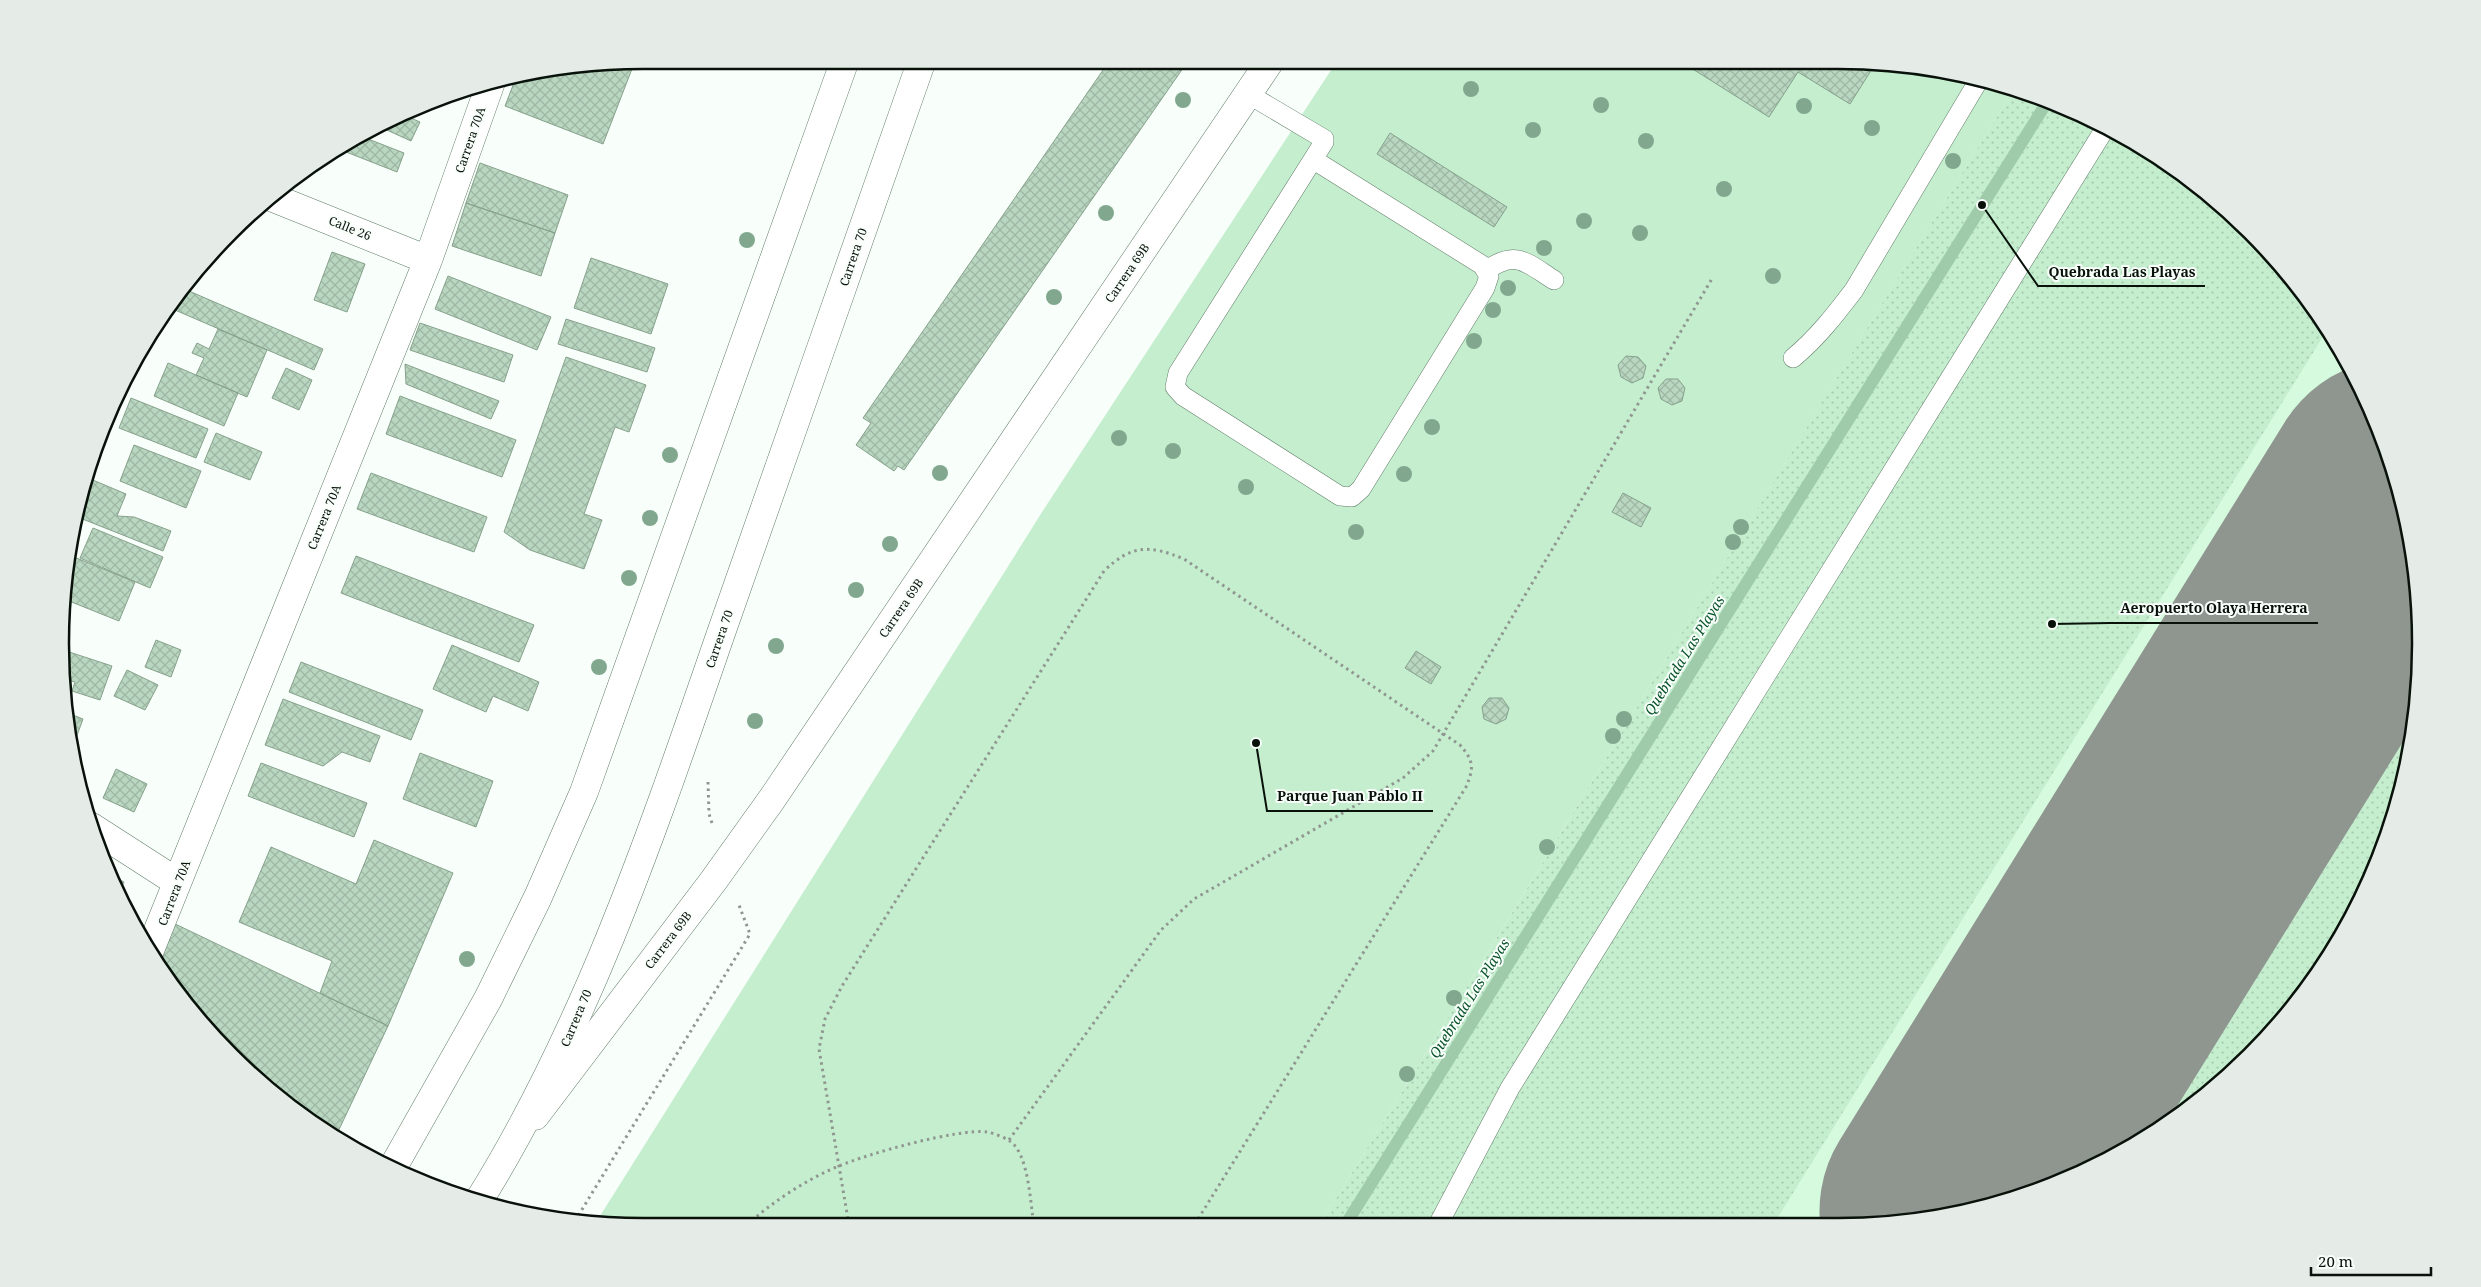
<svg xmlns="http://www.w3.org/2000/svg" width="2481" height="1287" font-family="'Noto Serif',serif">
<defs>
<pattern id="green-dots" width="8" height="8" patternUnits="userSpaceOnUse" patternTransform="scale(1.25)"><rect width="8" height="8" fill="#c4eece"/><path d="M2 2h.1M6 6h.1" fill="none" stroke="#a7cbb0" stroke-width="1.8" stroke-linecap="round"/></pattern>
<pattern id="building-cross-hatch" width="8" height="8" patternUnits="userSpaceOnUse" patternTransform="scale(1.25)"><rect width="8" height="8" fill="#b9d6c0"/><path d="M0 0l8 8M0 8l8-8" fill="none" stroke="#9eb7a4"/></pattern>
</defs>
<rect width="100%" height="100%" fill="#f8fef9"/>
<!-- built -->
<path fill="#d5fadd" d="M2014 89 2095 120 2192 180 2276 259 2343 352 2390 456 2416 567 2420 681 2401 794 2361 901 2276 1028 2192 1107 2061 1183 1914 1222 1320 1224 1475 976 1838 373Z"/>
<!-- green -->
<path fill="url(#green-dots)" d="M2014 89 2095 120 2192 180 2276 259 2327 330 1775 1222 1320 1224C1555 848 1780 466 2014 89Z
M2419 684 2401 794 2361 901 2276 1028 2192 1107 2143 1135Z"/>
<!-- pitch -->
<path fill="#c4eece" d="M1337 61H1875L1988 80 2014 89C1780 466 1555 848 1320 1224L606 1226 595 1224 1044 509Z"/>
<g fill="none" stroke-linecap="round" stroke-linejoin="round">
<!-- stream -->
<path stroke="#9fcbaa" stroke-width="12" d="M1346 1224 2047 102"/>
<!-- runway -->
<path stroke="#8f9690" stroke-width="269" d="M1954 1211 2399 493"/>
</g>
<!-- building -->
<path fill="url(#building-cross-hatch)" stroke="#86a18c" d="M1110 60 1188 61 904 470 898 466 894 471 856 445 871 423 863 418Z
M635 61 603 144 505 106 517 75 530 71Z
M1680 61H1877L1850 104 1798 72 1769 117Z
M404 115 420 122 411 141 378 126Z
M1390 133 1507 207 1494 227 1377 154Z
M358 135 404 153 397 172 336 148Z
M480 163 568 195 555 233 466 203Z
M466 203 555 233 541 276 452 246Z
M332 252 365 264 347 312 314 300Z
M591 258 668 284 651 334 574 308Z
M448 276 551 317 537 350 435 309Z
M182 288 323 349 314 370 168 307Z
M566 319 655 348 647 372 558 344Z
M420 323 513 355 504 382 410 350Z
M218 329 267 350 247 397 196 375 204 358 192 353 197 343 209 349Z
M1626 356 1638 357 1646 366 1643 378 1632 383 1621 377 1618 365Z
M566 357 646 385 629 432 615 427 584 514 602 520 584 569 530 550 504 532Z
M168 363 238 393 224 426 154 396Z
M405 364 499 401 491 419 406 384Z
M286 368 312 380 299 410 272 398Z
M1666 379H1678L1685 388 1682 401 1672 405 1661 399 1658 388Z
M400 396 516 440 502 477 386 434Z
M131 398 208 429 196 458 119 428Z
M216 433 262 452 250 480 204 462Z
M134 445 201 471 186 508 120 481Z
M371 473 487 517 474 552 357 509Z
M88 478 126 494 117 516 134 517 171 531 163 551 75 516Z
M1623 493 1651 508 1641 527 1612 512Z
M93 528 163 557 150 588 80 558Z
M69 555 135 582 119 621 64 599Z
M356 556 534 625 519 662 341 593Z
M156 640 181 650 171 677 145 667Z
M452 645 539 682 528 711 493 696 486 712 433 689Z
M60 649 112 666 100 700 72 691 75 682 62 678Z
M1416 651 1441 667 1431 684 1405 668Z
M301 662 423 710 411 740 289 692Z
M127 670 158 685 145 710 114 696Z
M1489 698H1502L1509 708 1506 719 1496 724 1484 719 1482 707Z
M283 699 380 736 370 762 342 752 323 766 265 745Z
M65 712 83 719 72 749 65 720Z
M420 753 493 781 476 827 403 799Z
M261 763 367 803 354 837 248 796Z
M116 769 147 784 134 812 103 798Z
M374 840 453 873 388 1026 320 993 332 961 239 922 271 847 356 884Z
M109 875 124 882 117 895Z
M169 921 388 1026 335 1138 319 1128 231 1056 180 998 153 954Z"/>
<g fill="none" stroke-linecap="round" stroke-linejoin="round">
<defs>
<path id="service" d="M1248 94 1324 139V142L1178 373 1175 387 1183 396 1340 496 1352 497 1361 489 1485 288 1489 276 1482 265 1314 160
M1487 270C1516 249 1527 263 1554 280
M1793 358C1817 338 1835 315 1854 290L1980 78
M1439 1223 1510 1088 2106 127"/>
<path id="minor" d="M271 197 428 260
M90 826 177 882
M150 950 428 260 491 82"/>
<path id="tertiary" d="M535 1116 714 880 772 799 1270 61"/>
<path id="secondary" d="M392 1169 488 999 538 897 584 792 845 60
M478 1202C587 1027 653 830 720 636 787 444 855 252 922 60"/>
</defs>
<!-- service casing -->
<use href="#service" stroke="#627d69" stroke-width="20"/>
<!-- minor casing -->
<use href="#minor" stroke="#627d69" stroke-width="29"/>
<!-- tertiary casing -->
<use href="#tertiary" stroke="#627d69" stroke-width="29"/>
<!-- secondary casing -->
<use href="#secondary" stroke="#627d69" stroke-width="29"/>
<!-- path -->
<path stroke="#909791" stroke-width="3" stroke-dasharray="2.5 4" stroke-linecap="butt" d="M708 782 709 814 712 823
M1009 1140 1161 930 1194 899 1403 778 1433 751 1713 277
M575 1221 750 934 739 905
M747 1225C772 1202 807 1179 839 1166 867 1154 959 1128 987 1132 993 1133 1003 1137 1008 1140 1029 1151 1030 1203 1034 1225
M849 1225 819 1049 825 1019 842 986 1104 571C1132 544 1150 545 1184 559L1460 745C1474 761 1474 768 1466 787L1195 1224"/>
<!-- service -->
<use href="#service" stroke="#fff" stroke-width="19"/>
<!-- minor -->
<use href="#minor" stroke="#fff" stroke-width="28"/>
<!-- tertiary -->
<use href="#tertiary" stroke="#fff" stroke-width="28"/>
<!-- secondary -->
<use href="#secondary" stroke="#fff" stroke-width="28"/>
</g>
<!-- trees -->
<g fill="#81a88f">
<circle cx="1471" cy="89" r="8"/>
<circle cx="1183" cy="100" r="8"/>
<circle cx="1601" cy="105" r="8"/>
<circle cx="1804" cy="106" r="8"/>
<circle cx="1872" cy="128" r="8"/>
<circle cx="1533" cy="130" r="8"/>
<circle cx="1646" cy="141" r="8"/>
<circle cx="1953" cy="161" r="8"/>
<circle cx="1724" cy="189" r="8"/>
<circle cx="1106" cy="213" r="8"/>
<circle cx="1584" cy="221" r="8"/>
<circle cx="1640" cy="233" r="8"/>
<circle cx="747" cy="240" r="8"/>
<circle cx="1544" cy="248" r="8"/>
<circle cx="1773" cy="276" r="8"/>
<circle cx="1508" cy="288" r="8"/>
<circle cx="1054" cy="297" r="8"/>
<circle cx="1493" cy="310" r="8"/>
<circle cx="1474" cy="341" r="8"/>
<circle cx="1432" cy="427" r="8"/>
<circle cx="1119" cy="438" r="8"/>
<circle cx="1173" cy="451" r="8"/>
<circle cx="670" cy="455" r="8"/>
<circle cx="940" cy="473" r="8"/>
<circle cx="1404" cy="474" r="8"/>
<circle cx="1246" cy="487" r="8"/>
<circle cx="650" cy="518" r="8"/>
<circle cx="1741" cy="527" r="8"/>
<circle cx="1356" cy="532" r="8"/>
<circle cx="1733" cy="542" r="8"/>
<circle cx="890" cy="544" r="8"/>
<circle cx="629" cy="578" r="8"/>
<circle cx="856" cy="590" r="8"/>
<circle cx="776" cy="646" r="8"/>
<circle cx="599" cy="667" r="8"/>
<circle cx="1624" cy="719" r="8"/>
<circle cx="755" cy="721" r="8"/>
<circle cx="1613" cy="736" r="8"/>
<circle cx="1547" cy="847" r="8"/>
<circle cx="467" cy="959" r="8"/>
<circle cx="1454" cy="998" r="8"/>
<circle cx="1407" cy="1074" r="8"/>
</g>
<g text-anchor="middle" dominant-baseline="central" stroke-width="4" stroke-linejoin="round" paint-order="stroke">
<!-- street labels -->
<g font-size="12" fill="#08120a" stroke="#f8fef9">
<text transform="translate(470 140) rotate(-71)">Carrera 70A</text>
<text transform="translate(350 228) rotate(22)">Calle 26</text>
<text transform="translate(853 257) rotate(-71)">Carrera 70</text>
<text transform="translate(1127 273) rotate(-56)">Carrera 69B</text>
<text transform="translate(324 517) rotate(-68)">Carrera 70A</text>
<text transform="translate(901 608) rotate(-56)">Carrera 69B</text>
<text transform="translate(719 639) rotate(-71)">Carrera 70</text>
<text transform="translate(174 893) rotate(-69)">Carrera 70A</text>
<text transform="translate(668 940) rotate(-53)">Carrera 69B</text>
<text transform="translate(576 1018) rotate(-67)">Carrera 70</text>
</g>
<!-- water labels -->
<g font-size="14" font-style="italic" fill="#065128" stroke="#f8fef9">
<text transform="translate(1684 655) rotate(-58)">Quebrada Las Playas</text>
<text transform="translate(1469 998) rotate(-58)">Quebrada Las Playas</text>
</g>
</g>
<!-- crop -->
<path d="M0 0H2481V1287H0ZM643 69H1838A574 574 0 0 1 2412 643V644A574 574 0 0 1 1838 1218H643A574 574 0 0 1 69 644V643A574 574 0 0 1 643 69Z" fill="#e5ebe6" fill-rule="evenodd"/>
<path fill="none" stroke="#08120a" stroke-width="2.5" d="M643 69H1838A574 574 0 0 1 2412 643V644A574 574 0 0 1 1838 1218H643A574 574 0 0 1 69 644V643A574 574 0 0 1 643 69Z"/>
<!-- callouts -->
<path fill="none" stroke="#08120a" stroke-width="2" d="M1982 205L2038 286H2205M2052 624L2110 623H2318M1256 743L1267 811H1433"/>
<g fill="#08120a" stroke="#f8fef9" stroke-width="2">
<circle cx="1982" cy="205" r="5"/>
<circle cx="2052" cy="624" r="5"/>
<circle cx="1256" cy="743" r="5"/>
</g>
<g font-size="14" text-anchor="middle" font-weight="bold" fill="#08120a" stroke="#f8fef9" stroke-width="4" stroke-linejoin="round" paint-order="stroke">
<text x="2122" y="277">Quebrada Las Playas</text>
<text x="2214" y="613">Aeropuerto Olaya Herrera</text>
<text x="1350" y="801">Parque Juan Pablo II</text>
</g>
<!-- scale -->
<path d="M2311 1267v8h120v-8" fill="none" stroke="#08120a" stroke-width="2.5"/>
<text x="2318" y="1267" font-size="15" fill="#08120a" stroke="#f8fef9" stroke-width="4" paint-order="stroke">20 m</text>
</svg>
